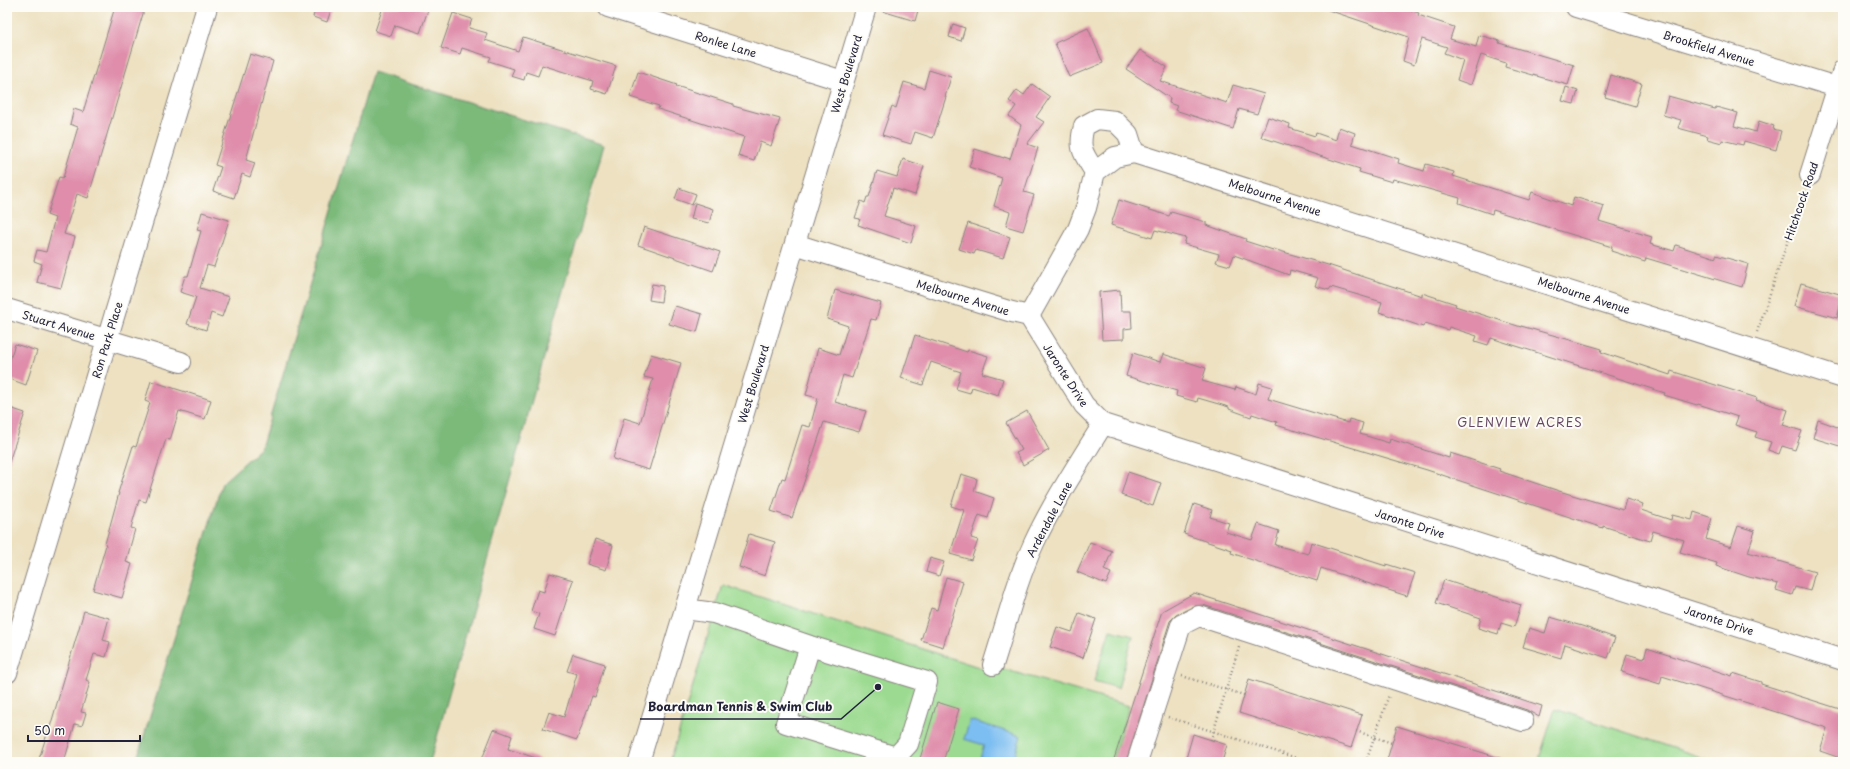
<svg xmlns="http://www.w3.org/2000/svg" width="1850" height="769" font-family="'Playpen Sans',sans-serif">
<rect width="100%" height="100%" fill="#fdfcf7"/>
<filter id="ink" filterUnits="userSpaceOnUse"><feTurbulence type="fractalNoise" baseFrequency=".025" numOctaves="2"/><feDisplacementMap in="SourceGraphic" scale="8" xChannelSelector="R" yChannelSelector="G"/><feConvolveMatrix kernelMatrix="1 2 1 2 8 2 1 2 1" color-interpolation-filters="sRGB"/></filter>
<filter id="wash" filterUnits="userSpaceOnUse"><feTurbulence type="fractalNoise" baseFrequency=".012" numOctaves="4" result="noise"/><feDisplacementMap in="SourceGraphic" scale="16" xChannelSelector="R" yChannelSelector="G"/><feGaussianBlur stdDeviation="0.9" result="paint"/><feColorMatrix in="noise" values="0 0 0 0 0 0 0 0 0 0 0 0 0 0 0 0 0 1.4 0 .05"/><feComposite in="paint" operator="in"/></filter>
<g filter="url(#wash)">
<rect width="100%" height="100%" fill="#ede1c1"/>
<!-- green -->
<path fill="#9bda90" stroke="#5e7e66" d="M723 585 982 668 993 666 1129 706 1112 762H670Z
M1110 630 1133 636 1118 688 1094 681Z
M1555 709 1716 762H1538Z"/>
<!-- forest -->
<path fill="#7cba7a" stroke="#4f6e5a" d="M373 72 604 145 430 762H136L222 483 261 448Z"/>
<!-- water -->
<path fill="#7bbef1" stroke="#4e7096" d="M970 720 1021 736 1013 762H979L984 745 964 739Z"/>
<g id="blocks">
<!-- building -->
<path fill="#df8daa" d="M115 7H145L88 198 77 194 64 234 75 237 61 288 37 282 42 264 34 261 37 250 46 252 55 218 47 215 59 177 63 178 78 127 70 124 74 109 83 112Z
M316 7H332L327 22 313 17Z
M383 7H419L428 10 420 33 395 25 391 36 375 31Z
M880 7H919L915 21 879 10Z
M1329 7H1397L1419 13 1418 15 1454 27 1450 39 1476 47 1479 35 1500 41 1499 43 1574 65 1568 85 1505 67 1506 63 1481 55 1471 85 1457 80 1463 60 1444 53 1447 47 1422 39 1414 65 1403 61 1409 37 1328 10Z
M453 13 472 19 469 28 487 33 485 40 518 51 523 37 616 66 607 94 591 89 593 81 542 65 538 76 526 72 524 80 511 76 514 69 489 61 491 57 462 48 460 54 441 48Z
M953 24 965 28 961 41 949 37Z
M1088 28 1103 63 1069 77 1055 43Z
M1140 50 1167 67 1160 81 1227 103 1233 85 1264 94 1257 114 1239 109 1233 129 1175 110 1177 106 1169 103 1170 98 1126 69Z
M250 54 273 61 246 160 255 163 250 177 242 174 234 198 213 191 221 167 215 165Z
M929 70 951 77 945 97H946L933 138 915 132 911 144 882 135 892 106 896 108 904 82 924 88Z
M638 72 677 85 676 86 733 104V106L780 119 771 146 760 142 754 161 738 156 744 137 658 109 659 106 630 97Z
M1611 75 1642 84 1635 106 1605 97Z
M1032 84 1050 97 1036 117 1044 122 1027 144 1038 148 1024 192 1034 195 1023 231 1006 226 1010 212 994 206 1002 178 969 167 975 149 1004 158V157L1010 159 1021 125 1009 116 1016 106 1009 101 1017 90 1024 95Z
M1566 87 1578 91 1574 104 1562 101Z
M1668 96 1715 109 1716 107 1738 113 1734 126 1756 132 1759 121 1774 126 1773 129 1781 131 1776 150 1744 141 1743 145 1722 140V143L1707 139 1708 136 1678 128 1681 120 1663 115Z
M1268 117 1290 124 1289 128 1315 136 1316 133 1336 140 1339 127 1355 133 1352 144 1399 159 1398 163 1424 171 1426 164 1454 172 1453 176 1529 200 1532 192 1571 206 1574 197 1604 206 1599 221 1652 237 1650 244 1674 251 1676 245 1716 258V255L1748 264 1742 287 1646 258 1645 262 1611 251 1612 247 1493 210 1492 214 1459 203 1460 198 1393 179 1392 182 1359 172 1360 169 1261 137Z
M903 159 924 166 915 195 893 188 884 216 916 226 911 243 858 225 860 219 855 218 861 201 865 203 867 197H869L877 171 897 177Z
M679 188 696 194 692 205 675 199Z
M1119 200 1169 216 1171 212 1206 222V225L1246 239 1245 241 1273 250V249L1328 265 1422 296V293L1456 304 1455 306 1521 327V326L1602 349 1601 352 1670 375 1671 371 1757 398 1756 400 1788 410 1783 425 1802 431 1795 450 1782 446 1779 454 1768 450 1771 442 1755 437 1757 432 1735 425 1738 417 1698 404 1697 405 1664 395 1665 393 1491 338 1488 345 1475 341 1477 336 1449 327 1448 330 1425 323 1423 327 1379 312 1382 302 1331 287 1329 290 1315 286 1318 278 1290 270 1289 275 1234 255 1230 266 1216 262 1219 254 1184 244 1186 238 1155 230 1152 238 1111 225Z
M695 203 713 209 709 223 691 219Z
M202 212 229 220 214 267 207 265 200 288 229 297 222 317 211 313 206 330 187 324 196 297 180 292 185 276H188L201 231 197 230Z
M968 223 1010 237 1003 258 976 250 974 254 959 249Z
M644 227 720 252 713 271 638 245Z
M1801 283 1843 295 1837 318 1794 306Z
M652 284 663 286 661 302 649 300Z
M835 290 881 303 876 320 871 319 852 378 843 375 835 402 866 411 859 432 824 422 792 518 771 511 782 478 785 479 802 425 810 427 818 398 806 395 818 348 839 355 848 326 827 319Z
M1120 290 1121 311H1131L1132 328 1124 329V339L1102 340 1099 292Z
M675 306 702 314 697 332 669 324Z
M915 335 967 352 968 350 988 356 982 373 1003 379 998 395 972 387 970 393 956 389 961 372 931 362 923 385 901 378Z
M15 344 37 351 26 385 7 378V368Z
M1133 353 1160 362 1163 354 1206 368 1202 381 1235 390 1236 387 1256 394 1259 383 1272 387 1268 399 1348 423 1349 419 1363 423 1360 434 1389 443 1390 439 1449 458 1450 453 1500 469 1499 471 1559 491 1623 510 1626 499 1643 504 1641 510 1671 520 1672 515 1692 520 1694 512 1712 518 1706 539 1731 547 1738 526 1755 531 1748 552 1815 572 1810 591 1795 587 1792 595 1776 590 1778 584 1749 577 1716 566 1717 563 1680 552 1684 540 1653 531 1650 541 1603 526V528L1427 470 1276 425 1277 422 1252 414 1251 417 1229 409V407L1198 398 1197 402 1176 396 1177 391 1126 376Z
M651 354 681 363 649 470 613 459 624 418 640 423 653 379 644 377Z
M151 381 211 400 205 419 179 411 170 440 166 439 146 502 139 500 131 528 135 529 126 562 132 564 122 598 93 590 106 545 105 544 119 493H118L133 446 136 447 150 403 145 401Z
M7 407 25 413 9 462 7 461Z
M1027 411 1049 450 1023 465 1016 453 1022 450 1006 423Z
M1818 420 1843 429V447L1813 438Z
M1128 472 1161 483 1153 506 1121 495Z
M961 474 977 479 974 491 994 498 988 518 979 515 971 538 978 540 971 560 950 554 964 510 951 506Z
M1194 504 1212 510 1210 517 1229 523 1226 532 1252 540 1258 524 1279 531 1275 545 1308 554 1311 542 1386 566V564L1415 573 1407 596 1321 568 1317 581 1231 553 1232 550 1184 534Z
M749 534 775 542 765 576 739 567Z
M595 539 613 545 606 570 587 564Z
M1090 542 1112 551 1104 570 1111 573 1106 584 1077 572Z
M930 558 944 562 939 576 926 572Z
M550 573 573 580 555 636 534 629 539 614 531 611 538 590 544 592Z
M946 577 963 582 943 647 921 640 931 608 937 610Z
M1444 580 1521 605 1514 627 1501 623 1498 634 1478 628 1481 618 1436 603Z
M1194 593 1542 706 1539 717 1527 710 1203 605 1194 606 1176 615 1170 621 1126 762H1113L1162 611Z
M84 611 109 618 103 640 110 642 106 657 94 654 86 680 90 682 81 712 86 713 82 726 75 724 64 762H38L47 734H48Z
M1079 613 1096 619 1083 658 1050 647 1057 627 1072 632Z
M1550 617 1582 626 1615 638 1608 658 1565 644 1561 658 1523 647 1529 628 1545 633Z
M1647 648 1732 676 1733 673 1761 682V684L1843 710V759L1820 751 1827 728 1662 676 1660 684 1622 672 1627 654 1644 659Z
M573 654 605 664 595 697 592 696 577 740 543 729 549 712 564 717 577 674 567 671Z
M1249 679 1362 715 1351 748 1239 713Z
M937 702 959 709 943 762H919Z
M1397 726 1503 759 1502 762H1393L1387 760Z
M494 729 512 736 508 749 539 759V762H493L482 759Z
M1193 734 1227 745 1222 762H1185Z"/>
</g>
</g>
<g filter="url(#ink)">
<use href="#blocks" fill-opacity="0" stroke="#88827e" stroke-width="1"/>
<g fill="none" stroke-linecap="round" stroke-linejoin="round">
<defs>
<path id="minor" d="M608 7 843 81
M1576 7 1843 89
M1095 172C1083 153 1078 149 1084 126L1097 119 1115 121 1128 134 1134 153
M1810 175 1843 70
M795 244 937 289 1012 312 1029 316
M7 309 181 362
M1029 316 1078 229 1086 208 1095 172 1115 157 1134 153 1843 378
M1029 316 1084 405 1103 424 1843 660
M685 609 714 613 810 646 927 682 908 744 896 757 786 723 810 646
M993 665C1006 625 1016 582 1034 543 1053 502 1079 463 1103 424
M7 673 207 7
M639 762 866 7
M1137 762 1181 625 1199 616 1523 721"/>
</defs>
<!-- minor casing -->
<use href="#minor" stroke="#88827e" stroke-width="22"/>
<!-- path -->
<path stroke="#88827e" stroke-width="2.5" stroke-dasharray="1 3" stroke-linecap="butt" d="M1757 332 1805 190
M1182 676 1244 695
M1168 717 1309 762
M1356 731 1392 743
M1211 740 1239 647
M1366 762 1389 695"/>
<!-- minor -->
<use href="#minor" stroke="#fff" stroke-width="20"/>
</g>
</g>
<g text-anchor="middle" dominant-baseline="central" stroke-width="4" stroke-linejoin="round" paint-order="stroke">
<!-- street labels -->
<g font-size="11" fill="#22223b" stroke="#fdfcf7">
<text transform="translate(726 44) rotate(17)">Ronlee Lane</text>
<text transform="translate(1709 48) rotate(17)">Brookfield Avenue</text>
<text transform="translate(846 74) rotate(-73)">West Boulevard</text>
<text transform="translate(1275 197) rotate(18)">Melbourne Avenue</text>
<text transform="translate(1801 201) rotate(-71)">Hitchcock Road</text>
<text transform="translate(1584 295) rotate(18)">Melbourne Avenue</text>
<text transform="translate(963 297) rotate(17)">Melbourne Avenue</text>
<text transform="translate(59 325) rotate(17)">Stuart Avenue</text>
<text transform="translate(107 340) rotate(-73)">Ron Park Place</text>
<text transform="translate(1066 375) rotate(57)">Jaronte Drive</text>
<text transform="translate(753 384) rotate(-73)">West Boulevard</text>
<text transform="translate(1049 519) rotate(-62)">Ardendale Lane</text>
<text transform="translate(1410 523) rotate(18)">Jaronte Drive</text>
<text transform="translate(1719 620) rotate(18)">Jaronte Drive</text>
</g>
<!-- neighbourhood labels -->
<g font-size="12" letter-spacing="1" fill="#644762" stroke="#fdfcf7">
<text x="1520" y="422">GLENVIEW ACRES</text>
</g>
</g>
<!-- callouts -->
<path fill="none" stroke="#22223b" stroke-width="1.5" d="M878 687L841 719H640"/>
<circle fill="#22223b" stroke="#fdfcf7" stroke-width="1.5" cx="878" cy="687" r="4"/>
<g font-size="12" text-anchor="middle" font-weight="bold" fill="#22223b" stroke="#fdfcf7" stroke-width="4" stroke-linejoin="round" paint-order="stroke">
<text x="740" y="711">Boardman Tennis &amp; Swim Club</text>
</g>
<!-- margin -->
<rect width="1850" height="769" fill="none" stroke="#fdfcf7" stroke-width="24"/>
<!-- scale -->
<path d="M28 735v6h112v-6" fill="none" stroke="#22223b" stroke-width="2"/>
<text x="34" y="735" font-size="12" fill="#22223b" stroke="#fdfcf7" stroke-width="3" paint-order="stroke">50 m</text>
</svg>
